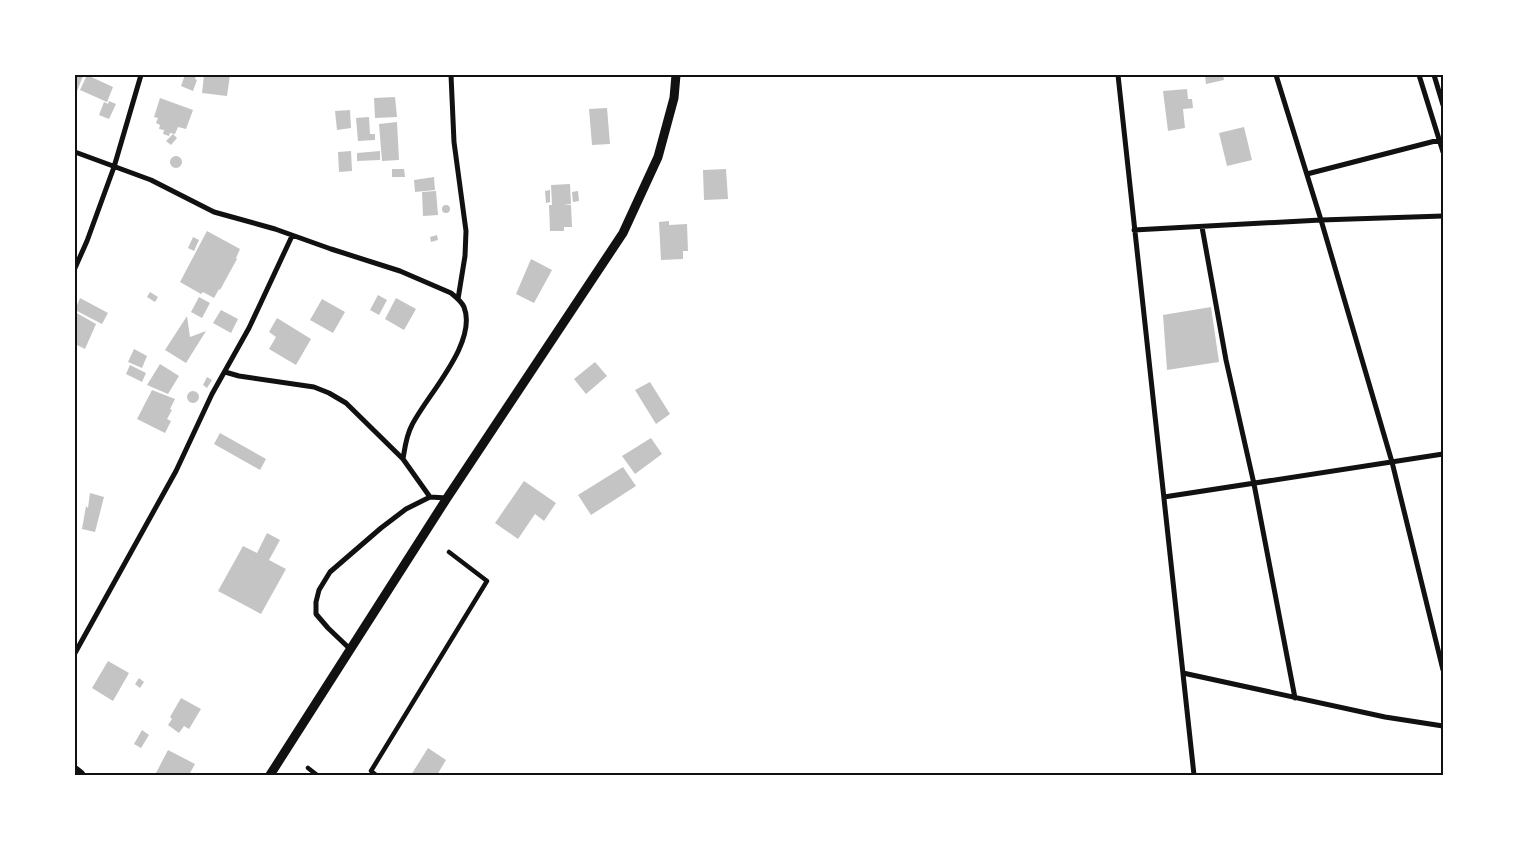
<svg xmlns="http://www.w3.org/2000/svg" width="1518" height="850" font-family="'Crimson Pro',serif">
<rect width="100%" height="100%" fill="#fff"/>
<!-- building -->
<path fill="#c4c4c4" d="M75 75 83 76 75 96Z
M87 75 113 87 107 102 80 90Z
M185 75 196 76 195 79 197 80 193 91 181 86Z
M204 75H230L227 96 202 93Z
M1205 75H1223L1224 80 1206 84Z
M1187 89 1188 99H1192L1193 108 1183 109 1185 128 1168 131 1163 91Z
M395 97 397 117 375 118 374 98Z
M160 98 193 110 186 129 178 127 175 134 170 133 169 136 163 134 164 130 159 129 160 125 156 123 158 118 154 117Z
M109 101 116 104 109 119 99 115 104 102 108 104Z
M607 108 610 144 592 145 589 109Z
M350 110 351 128 337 130 335 111Z
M369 117 370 134H375V140L358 141 356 118Z
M397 122 399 160 382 161 379 124Z
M1244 127 1252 160 1227 166 1219 133Z
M173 134 177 138 171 145 166 141Z
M351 151 352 171 339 172 338 152Z
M380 151V160L357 161V153Z
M170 162a6 6 0 1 1 12 0a6 6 0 1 1-12 0Z
M392 169H404L405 177H392Z
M726 169 728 199 704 200 703 170Z
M434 177 435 190 415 192 414 180Z
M570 184 571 204H563L571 205 572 227H564V231H550L549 205H552L551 185Z
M550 190V202L546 203 545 191Z
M436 191 438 215 423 216 422 192Z
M578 191 579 201 573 202 572 192Z
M442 209a4 4 0 1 1 8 0a4 4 0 1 1-8 0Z
M669 221V225L687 224 688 251H683V259L661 260 659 222Z
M207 231 240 249 236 258 237 259 220 290 219 289 214 298 203 292 201 294 180 282Z
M437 235 438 240 431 242 430 237Z
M193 237 199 240 194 251 188 248Z
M531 259 552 270 534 303 516 294Z
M150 292 158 297 155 302 147 297Z
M378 295 387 300 379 315 370 310Z
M199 297 210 303 202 318 191 312Z
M80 298 108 313 102 324 75 310Z
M396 298 416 309 404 330 385 319Z
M322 299 345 312 333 333 310 320Z
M1211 307 1219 362 1167 370 1163 315Z
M221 310 238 319 231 333 213 323Z
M75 312 96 324 85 349 75 344Z
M187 316 190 337 206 331 186 363 165 350Z
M277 318 311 339 296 365 269 349 276 337 269 332Z
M134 349 147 356 142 368 128 362Z
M595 362 607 376 586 394 574 379Z
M160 364 179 376 168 394 147 385Z
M130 365 146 373 142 382 126 374Z
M207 377 212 380 207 388 203 385Z
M650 382 670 414 656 424 635 390Z
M152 390 175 399 170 409 172 410 167 419 171 421 165 433 137 419Z
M187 397a6 6 0 1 1 12 0a6 6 0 1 1-12 0Z
M220 433 266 459 260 470 214 444Z
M651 438 662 454 635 474 622 456Z
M623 467 636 486 591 515 578 495Z
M524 481 556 503 544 521 535 514 518 539 495 523Z
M90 493 104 497 95 532 82 529 86 506 88 508Z
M267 533 280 540 269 560 286 569 261 614 218 591 243 546 257 553Z
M108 661 129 673 113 701 92 688Z
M139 678 144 682 140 688 135 684Z
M181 698 201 709 189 729 184 726 179 733 168 725 172 719 170 717Z
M142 730 149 735 141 748 134 744Z
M428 748 446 760 437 775H411Z
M168 750 195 764 189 775H159L156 773Z"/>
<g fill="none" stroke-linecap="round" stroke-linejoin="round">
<!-- pedestrian -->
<path stroke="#111" stroke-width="4.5" d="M308 768 317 775
M376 775 371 771 487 581 449 552"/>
<!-- minor -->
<path stroke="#111" stroke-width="5" d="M451 75 454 142 466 231 465 256 458 299
M1118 75 1194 775
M1276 75 1321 220 1392 462 1443 670
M1419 75 1443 152
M1434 75 1443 105
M75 152 151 180 214 212 275 229 331 249 400 271 451 293C456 297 462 302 464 307 478 343 427 395 412 425 406 436 405 447 403 459L430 497
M1307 174 1439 140
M1202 227 1226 360 1254 484 1295 698
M1134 230 1321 220 1443 216
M75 268 87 241 114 167 141 75
M225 372 239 376 314 387 329 393 346 403 403 459
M1164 497 1443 454
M350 649 328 628 316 614V602L319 590 330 572 381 528 406 509 430 497 447 498
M75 653 176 471 212 394 249 328 292 236
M1183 673 1385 717 1443 726"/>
<!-- tertiary -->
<path stroke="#111" stroke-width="9" d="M270 775 447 498 623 233 658 157 674 98 676 75"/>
<!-- primary -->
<path stroke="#111" stroke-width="11" d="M75 771 80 775"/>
</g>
<!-- border -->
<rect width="1518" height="850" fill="none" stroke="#ffffff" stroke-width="152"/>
<rect x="76" y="76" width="1366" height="698" fill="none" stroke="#111" stroke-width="2"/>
</svg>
